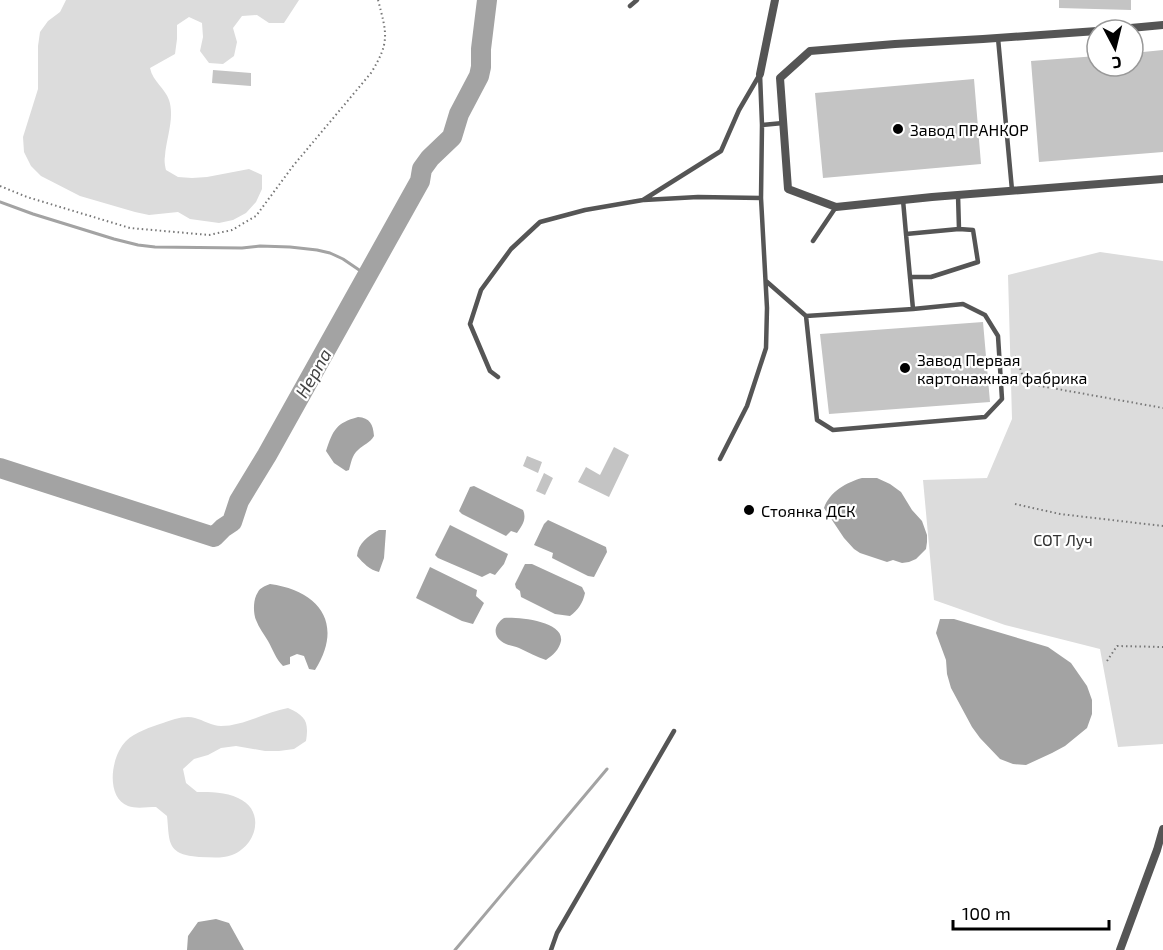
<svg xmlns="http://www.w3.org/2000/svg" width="1163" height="950" font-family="'Exo 2',sans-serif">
<rect width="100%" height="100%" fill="#fff"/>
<!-- green -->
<path fill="#dcdcdc" d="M66 0H299L284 23H269L257 15 242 16 233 28 237 42 234 56 223 64 209 63 200 51 203 37 202 23 189 17 177 25V39L175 54 150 68C153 82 165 88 169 100 175 118 166 139 165 156 164 161 165 166 166 170L178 177 192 178 207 177 249 169 262 175V189L256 202 246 213 233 220 219 223 190 219 178 212 149 215 135 212 80 196 41 176 31 166 24 152 23 137 38 89V46L40 32 48 21 60 12Z
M1100 252 1163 261V744L1118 747 1100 649 1005 625 934 600 923 480 987 478 1012 419 1008 275Z
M288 708C306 716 309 722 306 741L294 749 279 751H265L236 746 221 748 208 755 194 759 183 769 186 783 197 792C210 792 226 792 238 798 266 810 257 846 232 855 221 859 210 857 199 857 189 856 176 855 171 844 168 838 168 823 167 816L156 807C147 807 136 809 128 806 105 797 111 756 126 741 135 732 151 727 163 723 172 720 185 715 195 718 203 720 212 726 221 726 243 726 266 712 288 708Z"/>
<!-- water -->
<path fill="#a3a3a3" d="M358 417C370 418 373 424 374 436 369 444 364 444 358 450 352 455 351 463 349 470L346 471 334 463 326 451C333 430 336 423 358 417Z
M862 478H877L890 484 901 492 912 510 922 521 927 535V542L926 549 916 559 909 562 902 563 893 560 887 562 860 553 854 549 844 538 824 508C829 492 847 482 862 478Z
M474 486 523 510C527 519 522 526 517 533L511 531 506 536 462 514 459 511 470 487Z
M548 520 606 547 607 552 594 577 588 576 552 558 553 553 534 545 544 524Z
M450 525 508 554 504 564 495 575 490 573 482 577 438 558 435 555Z
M379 530H386L384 558 379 572C370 570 363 563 357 556 358 543 368 536 379 530Z
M525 564H532L582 587 585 593C583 603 578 610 570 616L555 614 521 597 520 591 516 588 515 584Z
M430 567 477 590 476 596 484 603 473 624 462 621 416 598Z
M270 584C320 591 344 624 315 670L309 669 304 656 297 654 290 657V664L283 666C276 659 273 650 268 641 264 634 259 628 256 620 253 613 253 599 258 592 260 588 265 586 270 584Z
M504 618C518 617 564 621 561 641 559 650 553 655 546 660 537 657 528 652 519 648 515 646 510 646 506 644 492 638 493 625 504 618Z
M940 619H954L1048 647 1071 663 1087 686 1092 700V714L1087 728 1065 746 1052 753 1026 765 1013 764 1000 759 980 738 972 727 951 688 947 674 946 660 936 633Z
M216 919 229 923 244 950H187L188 936 198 922Z"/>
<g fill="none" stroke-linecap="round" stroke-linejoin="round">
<!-- stream -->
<path stroke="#a3a3a3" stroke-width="3" d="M0 202 33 214 114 239 138 245 155 247 242 248 260 246 290 247 317 250 330 253 343 259 368 276
M455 950 607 769"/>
<!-- river -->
<path stroke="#a3a3a3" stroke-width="20" d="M0 468 214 537 223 528 232 522 239 501 267 455 420 181 422 169 430 158 452 137 459 114 479 76 481 67V49L487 0"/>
</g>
<!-- building -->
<path fill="#c4c4c4" d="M1059 0H1131V10L1059 8Z
M1163 50V152L1039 162 1031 61 1097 56V66H1133V53Z
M213 70 251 73V86L212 83Z
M974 79 981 164 823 178 815 93Z
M983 322 990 402 829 414 820 334Z
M614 447 629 455 609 497 578 482 586 467 600 475Z
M527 456 542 462 538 473 523 466Z
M544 473 553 478 545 495 536 491Z"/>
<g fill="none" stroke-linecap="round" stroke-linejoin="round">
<!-- path -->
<path stroke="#777" stroke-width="2" stroke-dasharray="1.5 3" stroke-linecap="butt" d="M0 186 27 197 130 228 209 235 232 230 256 216 293 166 371 73C390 42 387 34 378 0
M1015 356 1018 362 1023 377 1035 385 1163 408
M1015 504 1060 514 1163 526
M1107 661 1117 646 1163 647"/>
<!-- lane -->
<path stroke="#555" stroke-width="4.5" d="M630 6 637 0
M998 38 1012 190
M760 74 762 125 783 123
M644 200 698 197 761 198
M903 200 906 234 959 229 958 195
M906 234 910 277H931L978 262 973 230 959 229
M813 241 836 207
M910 277 913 309 806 316 817 420 833 430 985 417 1002 399 998 336 985 315 963 304 913 309
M766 281 806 316
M498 377 490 371 470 324 481 290 511 249 540 222 585 210 643 200 721 151 739 110 760 74
M720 459 747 406 766 348 767 308 761 198 762 125
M551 950 557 933 674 731"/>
<!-- street -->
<path stroke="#555" stroke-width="8" d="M1109 30 1163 25
M1097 31 983 39 895 44 810 51 780 78 788 189 836 207 932 197 1163 179
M760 74 775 0
M1120 950 1157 850 1163 829"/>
</g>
<!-- markers -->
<g fill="#000" stroke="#fff" stroke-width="2">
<circle cx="898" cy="129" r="6"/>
<circle cx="905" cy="368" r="6"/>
<circle cx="749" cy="510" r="6"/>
</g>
<g text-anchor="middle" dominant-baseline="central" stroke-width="4.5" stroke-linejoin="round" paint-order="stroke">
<!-- poi labels -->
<g font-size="16" fill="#000" stroke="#fff" text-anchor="start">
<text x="910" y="129">Завод ПРАНКОР</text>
<text x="917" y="359">Завод Первая<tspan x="917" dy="18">картонажная фабрика</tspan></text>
<text x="761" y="510">Стоянка ДСК</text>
</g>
<!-- park labels -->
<g font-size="16" fill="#333" stroke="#fff">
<text x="1063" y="539">СОТ Луч</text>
</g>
<!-- water labels -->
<g font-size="18" font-style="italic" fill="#444" stroke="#fff">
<text transform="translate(313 373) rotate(-60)">Нерпа</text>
</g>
</g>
<!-- north arrow -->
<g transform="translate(1115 48) rotate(173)"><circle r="28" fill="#ffffff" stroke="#999999" stroke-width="1.5"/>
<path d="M0-4.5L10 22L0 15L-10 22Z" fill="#000000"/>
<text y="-9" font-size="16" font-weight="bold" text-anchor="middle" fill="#000000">С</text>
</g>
<!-- scale -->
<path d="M953 920v9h156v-9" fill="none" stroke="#000000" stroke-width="3"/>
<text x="962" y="920" font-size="18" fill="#000000" stroke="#ffffff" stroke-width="4.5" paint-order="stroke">100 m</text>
</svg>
